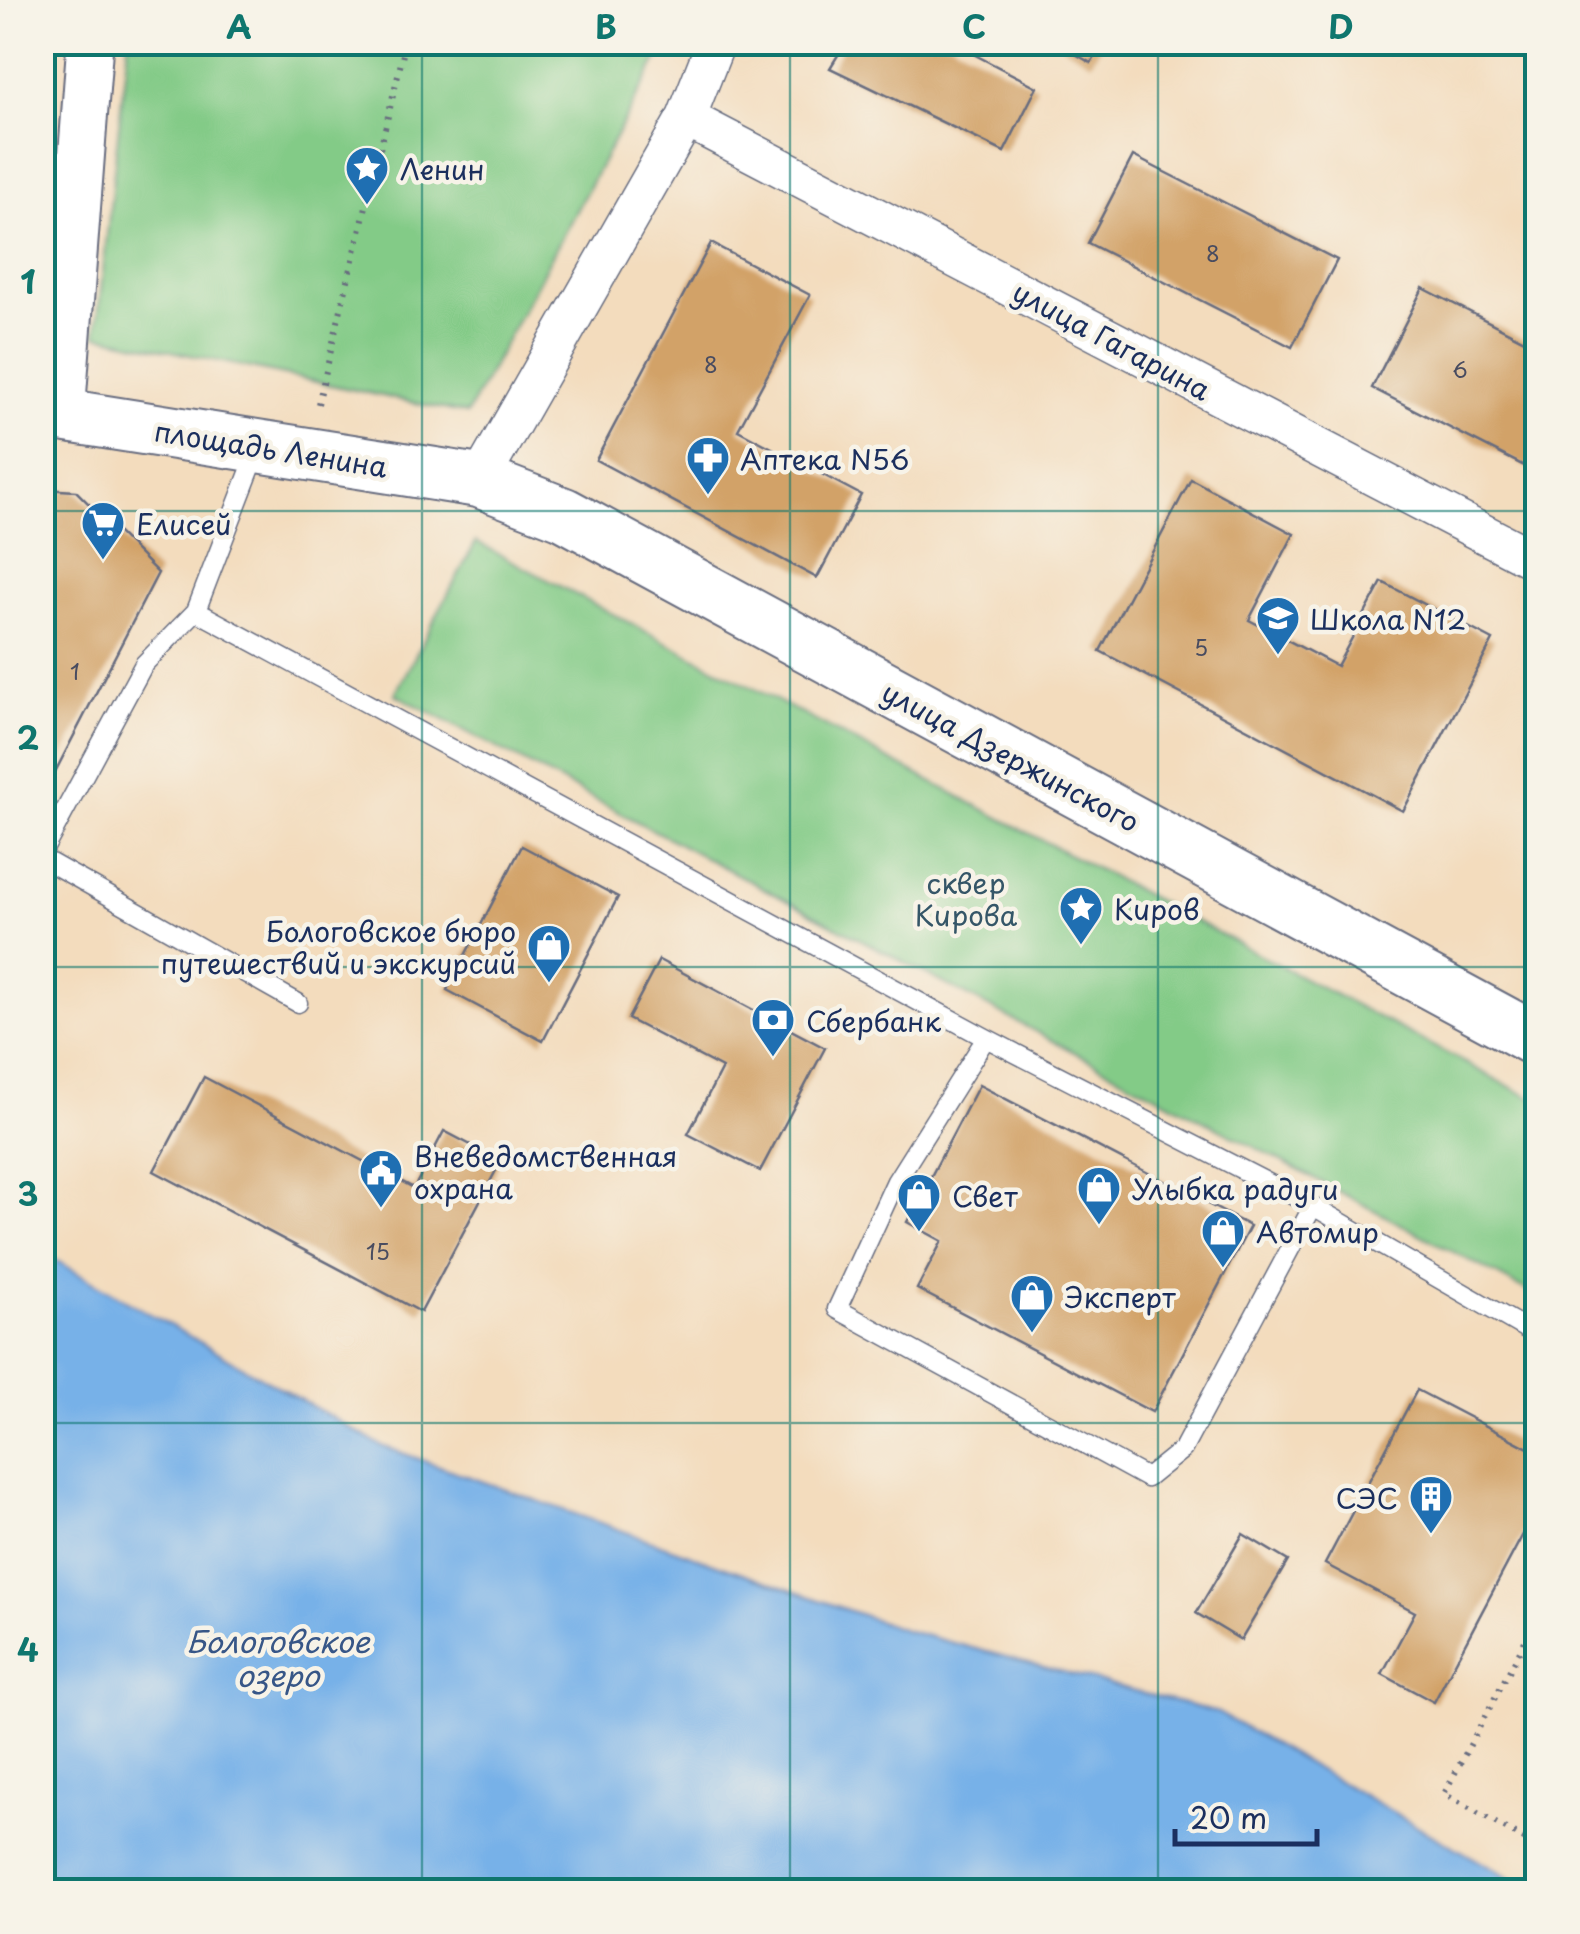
<svg xmlns="http://www.w3.org/2000/svg" width="1580" height="1934" font-family="'Playpen Sans',sans-serif">
<rect width="100%" height="100%" fill="#f7f3e8"/>
<filter id="ink" filterUnits="userSpaceOnUse"><feTurbulence type="fractalNoise" baseFrequency=".01" numOctaves="2"/><feDisplacementMap in="SourceGraphic" scale="20" xChannelSelector="R" yChannelSelector="G"/><feConvolveMatrix kernelMatrix="1 2 1 2 8 2 1 2 1" color-interpolation-filters="sRGB"/></filter>
<filter id="wash" filterUnits="userSpaceOnUse"><feTurbulence type="fractalNoise" baseFrequency=".0048" numOctaves="4" result="noise"/><feDisplacementMap in="SourceGraphic" scale="40" xChannelSelector="R" yChannelSelector="G"/><feGaussianBlur stdDeviation="2.25" result="paint"/><feColorMatrix in="noise" values="0 0 0 0 0 0 0 0 0 0 0 0 0 0 0 0 0 1.4 0 .05"/><feComposite in="paint" operator="in"/></filter>
<g filter="url(#wash)">
<rect width="100%" height="100%" fill="#f3dcbd"/>
<!-- green -->
<path fill="#83cb87" stroke="#4f7d72" stroke-width="2.5" d="M128 43V42L666 43 467 414 96 335Z
M476 542 1537 1101V1296L395 694Z"/>
<!-- water -->
<path fill="#77b1e8" stroke="#4970a3" stroke-width="2.5" d="M43 1253 382 1446 904 1630 1218 1713 1532 1891H43Z"/>
<g id="blocks">
<!-- building -->
<path fill="#d2a268" d="M846 42H950L1037 87 1004 152 830 68Z
M1055 42H1103L1091 63Z
M1133 156 1337 260 1292 347 1088 243Z
M711 243 810 295 738 430 861 495 817 578 596 460Z
M1423 288 1538 347V473L1372 388Z
M1191 479 1294 534 1249 620 1337 666 1382 582 1493 640 1403 811 1100 651Z
M42 489 76 491 158 573 54 774 42 768Z
M522 846 618 897 543 1041 447 990Z
M659 960 825 1048 760 1171 688 1134 722 1068 628 1019Z
M204 1077 414 1188 444 1131 501 1161 421 1312 154 1171Z
M979 1085 1250 1226 1152 1412 917 1289 942 1241 907 1222Z
M1417 1390 1538 1453V1506L1434 1702 1382 1674 1415 1612 1325 1564Z
M1243 1534 1288 1561 1241 1640 1196 1613Z"/>
</g>
</g>
<g filter="url(#ink)">
<use href="#blocks" fill-opacity="0" stroke="#676c7f" stroke-width="2.5"/>
<g fill="none" stroke-linecap="round" stroke-linejoin="round">
<defs>
<path id="service" d="M257 452 196 611 986 1038 1313 1206 1538 1336
M42 853 144 664 196 611
M42 858 298 1003
M986 1038 896 1181 837 1309 1147 1478 1183 1449 1313 1206"/>
<path id="minor" d="M686 118 1538 562
M479 481 686 118 716 42"/>
<path id="tertiary" d="M62 414 90 42"/>
<path id="secondary" d="M42 412 479 481 564 514 1538 1041"/>
</defs>
<!-- service casing -->
<use href="#service" stroke="#676c7f" stroke-width="21"/>
<!-- minor casing -->
<use href="#minor" stroke="#676c7f" stroke-width="41"/>
<!-- tertiary casing -->
<use href="#tertiary" stroke="#676c7f" stroke-width="49"/>
<!-- secondary casing -->
<use href="#secondary" stroke="#676c7f" stroke-width="56"/>
<!-- path -->
<path stroke="#676c7f" stroke-width="6" stroke-dasharray="2.5 8" stroke-linecap="butt" d="M318 404 406 42
M1538 1613 1533 1626 1444 1794 1538 1847"/>
<!-- service -->
<use href="#service" stroke="#fff" stroke-width="18"/>
<!-- minor -->
<use href="#minor" stroke="#fff" stroke-width="38"/>
<!-- tertiary -->
<use href="#tertiary" stroke="#fff" stroke-width="45"/>
<!-- secondary -->
<use href="#secondary" stroke="#fff" stroke-width="52"/>
</g>
</g>
<!-- grid -->
<path fill="none" stroke="#0f766e" stroke-width="2.5" stroke-opacity="0.55" d="M422 42V1892M790 42V1892M1158 42V1892M42 511H1538M42 967H1538M42 1423H1538"/>
<!-- icons -->
<defs>
<symbol id="sight-pin" viewBox="-11 -11 22 30"><path d="M0 17L-7.5 6A9.5 9.5 0 1 1 7.5 6Z" fill="#1f6fb2" stroke="#f7f3e8"/><path d="M0-6L1.8-2.2L6-1.7L2.9 1.2L3.7 5.4L0 3.3L-3.7 5.4L-2.9 1.2L-6-1.7L-1.8-2.2Z" fill="#fff"/></symbol>
<symbol id="pharmacy-pin" viewBox="-11 -11 22 30"><path d="M0 17L-7.5 6A9.5 9.5 0 1 1 7.5 6Z" fill="#1f6fb2" stroke="#f7f3e8"/><path d="M-2-6h4v4h4v4h-4v4h-4v-4h-4v-4h4Z" fill="#fff"/></symbol>
<symbol id="supermarket-pin" viewBox="-11 -11 22 30"><path d="M0 17L-7.5 6A9.5 9.5 0 1 1 7.5 6Z" fill="#1f6fb2" stroke="#f7f3e8"/><path d="M-6-5.5h2.5l.6 2H6L4.5 2H-2.5L-4.4-4H-6ZM-1.5 3.2a1.3 1.3 0 1 0 .1 0ZM3 3.2a1.3 1.3 0 1 0 .1 0Z" fill="#fff"/></symbol>
<symbol id="school-pin" viewBox="-11 -11 22 30"><path d="M0 17L-7.5 6A9.5 9.5 0 1 1 7.5 6Z" fill="#1f6fb2" stroke="#f7f3e8"/><path d="M0-5L7-2L0 1L-7-2ZM-4 1L0 2.5L4 1V4Q0 6-4 4Z" fill="#fff"/></symbol>
<symbol id="shop-pin" viewBox="-11 -11 22 30"><path d="M0 17L-7.5 6A9.5 9.5 0 1 1 7.5 6Z" fill="#1f6fb2" stroke="#f7f3e8"/><path d="M-5-2.5h2.3a2.7 3.5 0 0 1 5.4 0H5L5.5 6h-11ZM-1.5-2.5h3a1.5 2.3 0 0 0-3 0Z" fill="#fff"/></symbol>
<symbol id="bank-pin" viewBox="-11 -11 22 30"><path d="M0 17L-7.5 6A9.5 9.5 0 1 1 7.5 6Z" fill="#1f6fb2" stroke="#f7f3e8"/><path d="M-6-4H6V4H-6ZM0-2.3a2.3 2.3 0 1 0 0 4.6a2.3 2.3 0 1 0 0-4.6Z" fill="#fff"/></symbol>
<symbol id="civic-pin" viewBox="-11 -11 22 30"><path d="M0 17L-7.5 6A9.5 9.5 0 1 1 7.5 6Z" fill="#1f6fb2" stroke="#f7f3e8"/><path d="M-.6-6.5H3V-4.5H.6V-3L4-1V1h2V6H-6V1h2V-1L-.6-3ZM-1.2 2.5V6h2.4V2.5Z" fill="#fff"/></symbol>
<symbol id="building-pin" viewBox="-11 -11 22 30"><path d="M0 17L-7.5 6A9.5 9.5 0 1 1 7.5 6Z" fill="#1f6fb2" stroke="#f7f3e8"/><path d="M-4-6H4V6H1V3H-1V6H-4ZM-2.5-4.3h1.7v1.8h-1.7ZM.8-4.3h1.7v1.8H.8ZM-2.5-1h1.7V.8h-1.7ZM.8-1h1.7V.8H.8Z" fill="#fff"/></symbol>
</defs>
<g fill-rule="evenodd">
<use href="#sight-pin" x="342" y="143" width="50" height="68"/>
<use href="#pharmacy-pin" x="683" y="433" width="50" height="68"/>
<use href="#supermarket-pin" x="78" y="498" width="50" height="68"/>
<use href="#school-pin" x="1253" y="593" width="50" height="68"/>
<use href="#sight-pin" x="1056" y="883" width="50" height="68"/>
<use href="#shop-pin" x="524" y="921" width="50" height="68"/>
<use href="#bank-pin" x="748" y="995" width="50" height="68"/>
<use href="#civic-pin" x="356" y="1146" width="50" height="68"/>
<use href="#shop-pin" x="1074" y="1163" width="50" height="68"/>
<use href="#shop-pin" x="894" y="1170" width="50" height="68"/>
<use href="#shop-pin" x="1198" y="1206" width="50" height="68"/>
<use href="#shop-pin" x="1007" y="1271" width="50" height="68"/>
<use href="#building-pin" x="1406" y="1472" width="50" height="68"/>
</g>
<g text-anchor="middle" dominant-baseline="central" stroke-width="9" stroke-linejoin="round" paint-order="stroke">
<!-- number labels -->
<g font-size="22" fill="#494c60">
<text x="1213" y="252">8</text>
<text x="711" y="363">8</text>
<text x="1460" y="368">6</text>
<text x="1201" y="646">5</text>
<text x="75" y="670">1</text>
<text x="378" y="1250">15</text>
</g>
<!-- poi labels -->
<g font-size="28" fill="#1b2f5e" stroke="#f7f3e8" text-anchor="start">
<text x="400" y="168">Ленин</text>
<text x="740" y="458">Аптека N56</text>
<text x="136" y="523">Елисей</text>
<text x="1310" y="618">Школа N12</text>
<text x="1114" y="908">Киров</text>
<text x="516" y="930" text-anchor="end">Бологовское бюро<tspan x="516" dy="32">путешествий и экскурсий</tspan></text>
<text x="806" y="1020">Сбербанк</text>
<text x="414" y="1155">Вневедомственная<tspan x="414" dy="32">охрана</tspan></text>
<text x="1132" y="1188">Улыбка радуги</text>
<text x="952" y="1195">Свет</text>
<text x="1256" y="1231">Автомир</text>
<text x="1064" y="1296">Эксперт</text>
<text x="1398" y="1497" text-anchor="end">СЭС</text>
</g>
<!-- street labels -->
<g font-size="28" fill="#1b2f5e" stroke="#f7f3e8">
<text transform="translate(1112 340) rotate(28)">улица Гагарина</text>
<text transform="translate(271 448) rotate(9)">площадь Ленина</text>
<text transform="translate(1011 756) rotate(28)">улица Дзержинского</text>
</g>
<!-- park labels -->
<g font-size="28" fill="#355668" stroke="#f7f3e8">
<text x="966" y="882">сквер<tspan x="966" dy="32">Кирова</tspan></text>
</g>
<!-- water labels -->
<g font-size="30" font-style="italic" fill="#375687" stroke="#f7f3e8">
<text x="278" y="1640">Бологовское<tspan x="278" dy="34">озеро</tspan></text>
</g>
</g>
<!-- margin -->
<rect width="1580" height="1934" fill="none" stroke="#f7f3e8" stroke-width="110"/>
<!-- scale -->
<path d="M1175 1829v15h142v-15" fill="none" stroke="#1b2f5e" stroke-width="5"/>
<text x="1190" y="1829" font-size="30" fill="#1b2f5e" stroke="#f7f3e8" stroke-width="8" paint-order="stroke">20 m</text>
<rect x="55" y="55" width="1470" height="1824" fill="none" stroke="#0f766e" stroke-width="4"/>
<g font-size="32" text-anchor="middle" font-weight="bold" fill="#0f766e">
<text x="239" y="39">A</text>
<text x="606" y="39">B</text>
<text x="974" y="39">C</text>
<text x="1341" y="39">D</text>
<text x="28" y="294">1</text>
<text x="28" y="750">2</text>
<text x="28" y="1206">3</text>
<text x="28" y="1662">4</text>
</g>
</svg>
